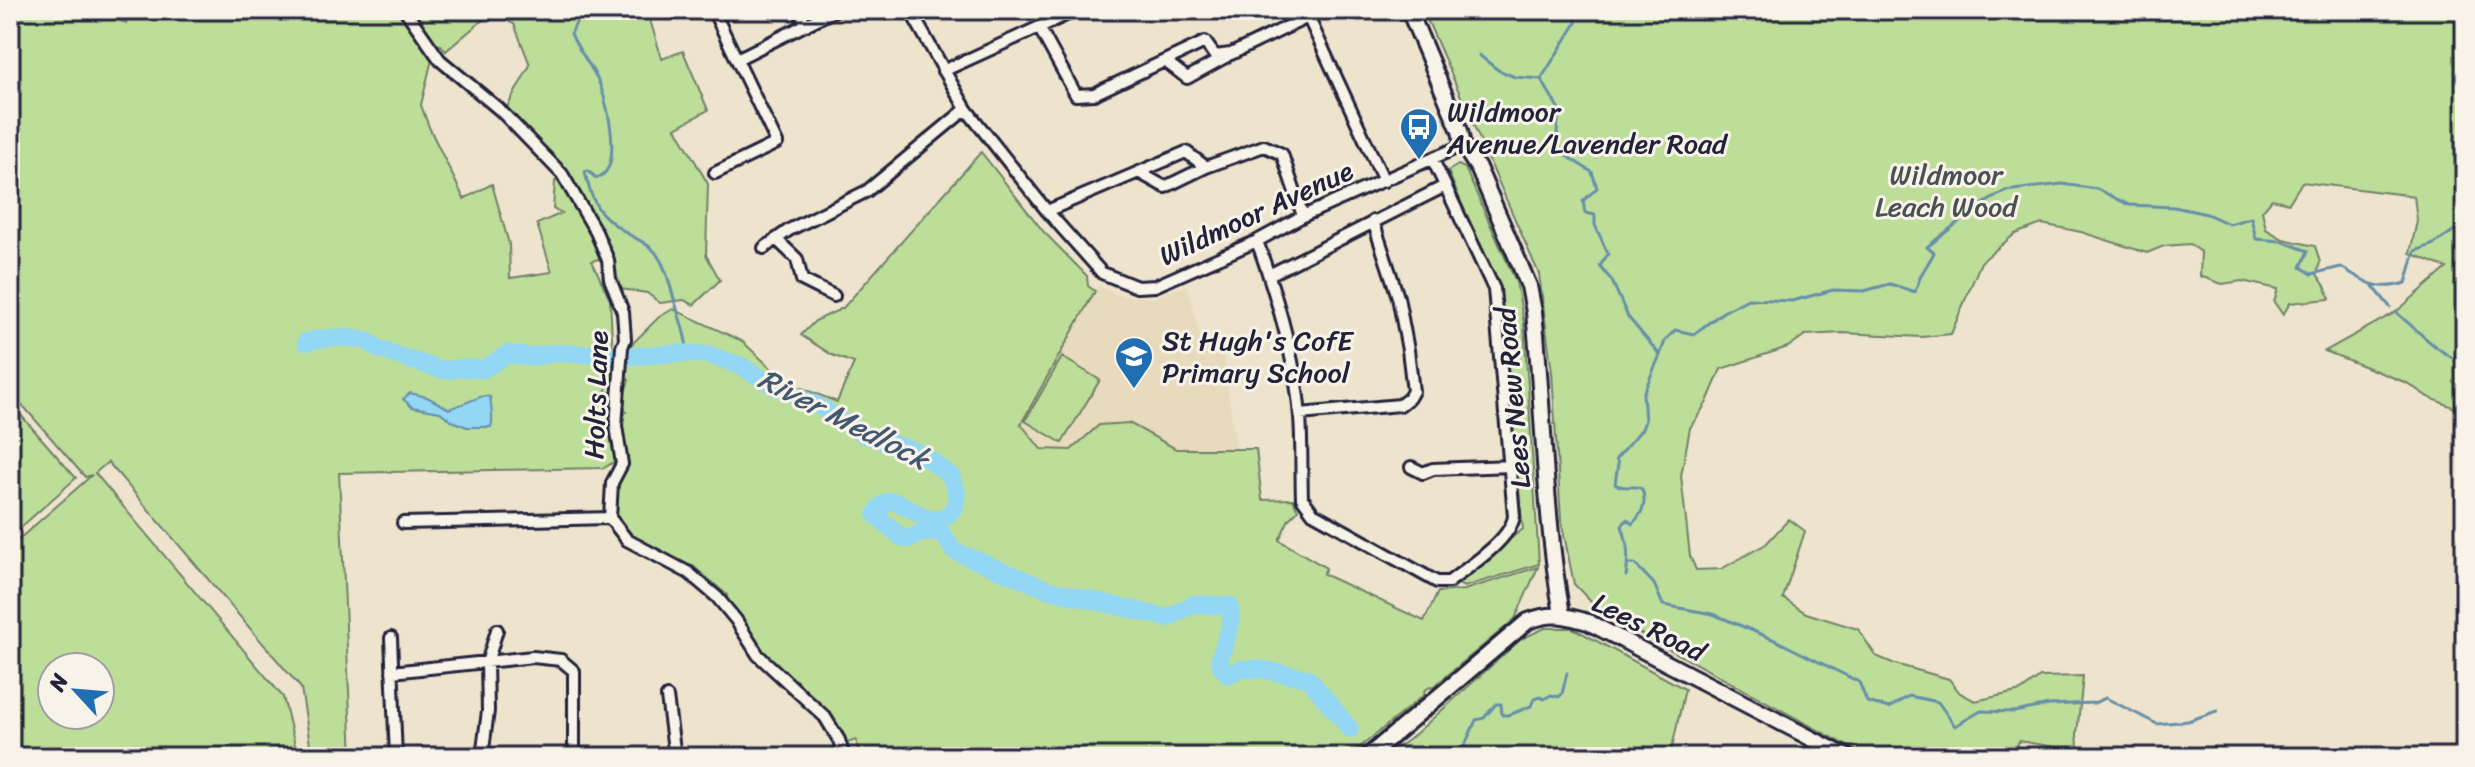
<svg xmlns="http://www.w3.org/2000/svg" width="2475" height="767" font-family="Sriracha,sans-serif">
<rect width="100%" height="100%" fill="#eee4ce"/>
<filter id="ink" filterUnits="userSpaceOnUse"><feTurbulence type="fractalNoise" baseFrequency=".0125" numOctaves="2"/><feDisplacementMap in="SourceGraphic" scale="16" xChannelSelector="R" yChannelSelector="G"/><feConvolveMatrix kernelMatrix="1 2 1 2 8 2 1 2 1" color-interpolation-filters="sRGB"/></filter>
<g filter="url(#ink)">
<!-- built -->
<path fill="#e8dabc" d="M1188 285 1201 341 1224 357 1236 448 1176 449 1129 423 1099 425 1071 450 1041 449 1020 424 1098 286 1119 295 1153 298Z"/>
<!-- green -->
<path fill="#bdde98" stroke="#70806a" stroke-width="2" fill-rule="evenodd" d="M10 10H92L126 23 127 10H399L432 59 421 105 429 127 464 199 492 184 509 244 510 278 552 272 537 224 562 213 553 209 555 181 564 182 593 231 602 258 592 261 610 300 614 375 605 392H613L610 412H626L622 401 629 380 624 375 627 349 659 317 673 309 742 341 786 382 837 402 854 363 832 355 801 335 815 321 843 308 981 152 1043 231 1087 276 1088 286 1095 291 1021 424 1041 449 1071 450 1099 425 1129 423 1176 449H1256L1262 500 1293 499 1298 510 1289 519 1279 540 1326 568 1323 574 1424 621 1438 592 1464 590 1538 567 1515 619 1432 688 1430 687 1424 691 1425 694 1348 757H860L856 740 844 744 808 695 761 649 727 604V595L693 566 673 561 629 537 617 519V503L618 482 628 457 619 459 604 468 339 473 352 757H312L301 688 108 462 95 473 283 697 298 757H10V547L92 475 85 477 25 408 10 397ZM52 667H100V715H52Z
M409 10H647L662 59 683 51 708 110 676 128 708 184 706 255 720 280 694 305 684 300 660 303 647 293 621 289 615 282 610 248 571 176 506 109 530 65 514 24 491 13 446 51 441 45H432Z
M1423 10H2465V412L2428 397 2407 383 2325 351 2396 312 2447 268 2410 253 2417 221 2414 196 2302 182 2289 203 2272 199 2262 211 2266 229 2283 239 2315 246 2320 262 2317 274 2325 286 2330 299 2290 303 2283 315 2274 302 2278 289 2242 281 2222 284 2200 276 2201 252 2190 244 2164 246 2147 253 2081 232 2042 224 2015 234 1981 262 1951 334 1922 337 1843 333 1805 335 1788 347 1721 369 1707 402 1690 428 1681 476 1690 556 1696 570 1721 569 1766 544 1789 519 1805 531 1783 598 1806 613 1858 629 1876 656 1895 664 1949 679 1960 693 1975 701 2021 691 2040 677 2083 676 2077 734 2079 757H2066L2067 749 2019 741 2010 757H1868L1626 626 1591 602 1574 584 1561 520 1552 372 1539 274Z
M1458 165 1465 168 1516 282 1524 323 1539 564 1464 587 1454 582 1523 529 1497 289 1448 171Z
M1062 357 1100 380 1062 443 1025 421Z
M12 405 76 478 10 537V407Z
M1545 628H1573L1685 689 1670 757H1384L1412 737 1521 639Z"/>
<!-- water -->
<path fill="#93d7f4" stroke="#668faa" stroke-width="2" d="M410 393 427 397 449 409 483 396 490 397C491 406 494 419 491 427H467L452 421 440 412 412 407 403 399Z"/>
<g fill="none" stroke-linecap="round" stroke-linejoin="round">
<!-- stream -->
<path stroke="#668faa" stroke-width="3" d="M582 10 571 34C579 52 593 67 600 85 608 105 624 172 596 178L588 171 585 172C593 208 600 216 630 235 639 240 650 245 656 253 666 267 669 282 674 299 680 320 685 331 688 353
M1576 10V23L1541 79 1560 111C1551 150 1561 153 1592 172L1597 188 1583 201 1585 213 1595 215V225L1608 254 1600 266 1612 281 1628 317 1660 355 1643 394 1645 421 1642 429 1616 459 1618 464 1615 484C1624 490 1633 484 1642 489 1647 503 1643 514 1632 524L1627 519 1622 526C1628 542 1629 559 1626 576
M1479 55 1498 70 1515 77 1541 79
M2373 286 2390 307
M2397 313C2411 325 2448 362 2465 362
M1660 355 1665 341 1675 330 1694 334 1723 312 1748 299 1792 301 1833 290 1864 291 1890 284 1915 292 1921 275 1934 253 1927 247 1975 209 2005 191 2062 184 2097 189 2129 205 2174 207 2207 214 2229 224 2251 218 2256 239 2281 241 2308 251 2301 267 2312 274 2341 267C2366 282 2376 292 2406 283L2415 251 2434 244 2459 227H2465
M1628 564H1635L1654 584 1663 605 1713 614 1777 641 1859 682 1867 702 1889 708 1909 696 1938 702 1955 726 1981 711 2014 712 2049 705 2094 703 2106 698 2157 724 2188 721 2217 711
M1456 757 1461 754 1476 720 1484 718 1496 704H1501L1502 715H1509L1531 706 1534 699 1541 697 1544 699 1551 695 1559 697 1562 694 1567 673"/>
<!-- river -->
<path stroke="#93d7f4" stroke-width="18" d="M306 342C324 337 365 333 378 349L438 369 448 370 461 368 484 369 507 354 530 357 555 353 635 356 681 353 709 355 741 366 775 387 817 405 864 435 921 453 951 476 957 493 955 507C951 512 946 518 939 519 918 525 891 480 876 515L901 537 908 539 921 533 935 532 943 535 954 551 1049 590 1168 618 1193 604 1230 606 1231 623 1220 658C1220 666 1223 670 1229 675L1241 669H1259L1308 678 1350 729"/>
<defs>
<path id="street" d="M405 10 440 60 500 110 562 174 596 232 608 260 610 279 623 312 625 339 622 347 616 426 622 464 612 483 610 518 627 540 689 573 717 597 736 620 758 655 825 717 839 740 844 757
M713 10 777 143 715 173
M799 10 806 25
M910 10 966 109 1047 211 1102 273 1137 287 1155 286 1257 241 1303 216 1463 145
M1305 10 1384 181
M1040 29 1076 95 1094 94 1205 42 1215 56 1231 54 1308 17
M737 59 835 10
M1165 61 1187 78 1227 56
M943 71 1077 10
M1140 173 1165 187 1206 167
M1047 211 1186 152 1206 167 1264 146 1282 154 1303 216
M776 239 797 259 802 280 834 296
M1257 241C1276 294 1296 362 1300 417 1302 444 1301 471 1302 498L1313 513 1437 582H1449C1468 567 1511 540 1514 516L1494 289 1433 160
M764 248 789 230 867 191 966 109
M1269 275 1445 186
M1300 414 1400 405 1409 398 1413 391 1408 350 1398 297 1373 221
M1411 467 1423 473 1433 469 1511 466
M403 523 610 518
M391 638 396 757
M392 672 533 657 561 660 574 671V757
M667 697 675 757
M482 757 488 711 487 663 497 630"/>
<path id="secondary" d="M1409 10 1460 131 1463 145 1479 170 1529 286 1534 312C1544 412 1544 515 1562 614
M1367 757 1528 621C1552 612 1564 615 1588 622L1847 757"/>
</defs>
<!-- street casing -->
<use href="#street" stroke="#22223b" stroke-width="16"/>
<!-- secondary casing -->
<use href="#secondary" stroke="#22223b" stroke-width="20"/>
<!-- street -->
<use href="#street" stroke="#f7f3e8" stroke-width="10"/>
<!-- secondary -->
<use href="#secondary" stroke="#f7f3e8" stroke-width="14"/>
</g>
</g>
<!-- icons -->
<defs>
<symbol id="bus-pin" viewBox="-11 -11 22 30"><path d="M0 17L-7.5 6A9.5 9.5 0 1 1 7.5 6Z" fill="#1f6fb2" stroke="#f7f3e8"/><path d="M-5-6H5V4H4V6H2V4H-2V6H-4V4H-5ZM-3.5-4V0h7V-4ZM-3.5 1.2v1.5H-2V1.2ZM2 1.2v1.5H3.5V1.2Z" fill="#fff"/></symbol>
<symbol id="school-pin" viewBox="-11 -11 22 30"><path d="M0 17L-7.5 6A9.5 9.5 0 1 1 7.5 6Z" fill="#1f6fb2" stroke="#f7f3e8"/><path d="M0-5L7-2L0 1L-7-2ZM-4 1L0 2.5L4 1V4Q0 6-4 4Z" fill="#fff"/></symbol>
</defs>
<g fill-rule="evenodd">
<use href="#bus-pin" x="1397" y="105" width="44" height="60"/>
<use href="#school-pin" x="1112" y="334" width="44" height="60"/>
</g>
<g text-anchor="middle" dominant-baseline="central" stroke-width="6" stroke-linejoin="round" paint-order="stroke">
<!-- poi labels -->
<g font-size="28" fill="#22223b" stroke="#f7f3e8" text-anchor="start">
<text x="1447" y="111">Wildmoor<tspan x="1447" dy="32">Avenue/Lavender Road</tspan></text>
<text x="1162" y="340">St Hugh's CofE<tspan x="1162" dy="32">Primary School</tspan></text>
</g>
<!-- park labels -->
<g font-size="28" fill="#495152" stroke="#f7f3e8">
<text x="1946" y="174">Wildmoor<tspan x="1946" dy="32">Leach Wood</tspan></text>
</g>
<!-- street labels -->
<g font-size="28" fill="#22223b" stroke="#f7f3e8">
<text transform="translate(1256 213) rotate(-25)">Wildmoor Avenue</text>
<text transform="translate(596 395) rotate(-88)">Holts Lane</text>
<text transform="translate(1513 398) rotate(-95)">Lees New Road</text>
<text transform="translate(1649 627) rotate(26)">Lees Road</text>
</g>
<!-- water labels -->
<g font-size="30" font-style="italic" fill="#445872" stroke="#f7f3e8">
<text transform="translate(844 419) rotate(27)">River Medlock</text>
</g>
</g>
<!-- margin -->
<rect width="2475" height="767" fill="none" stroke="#f7f3e8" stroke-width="40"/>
<rect x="20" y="20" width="2435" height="727" fill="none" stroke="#22223b" stroke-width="3" filter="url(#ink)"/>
<!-- north arrow -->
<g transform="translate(76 691) rotate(296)"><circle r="38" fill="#f7f3e8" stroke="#a29fa3" stroke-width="2"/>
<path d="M0-6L14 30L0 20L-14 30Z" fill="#1f6fb2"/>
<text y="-12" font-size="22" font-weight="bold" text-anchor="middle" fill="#22223b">N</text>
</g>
</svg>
